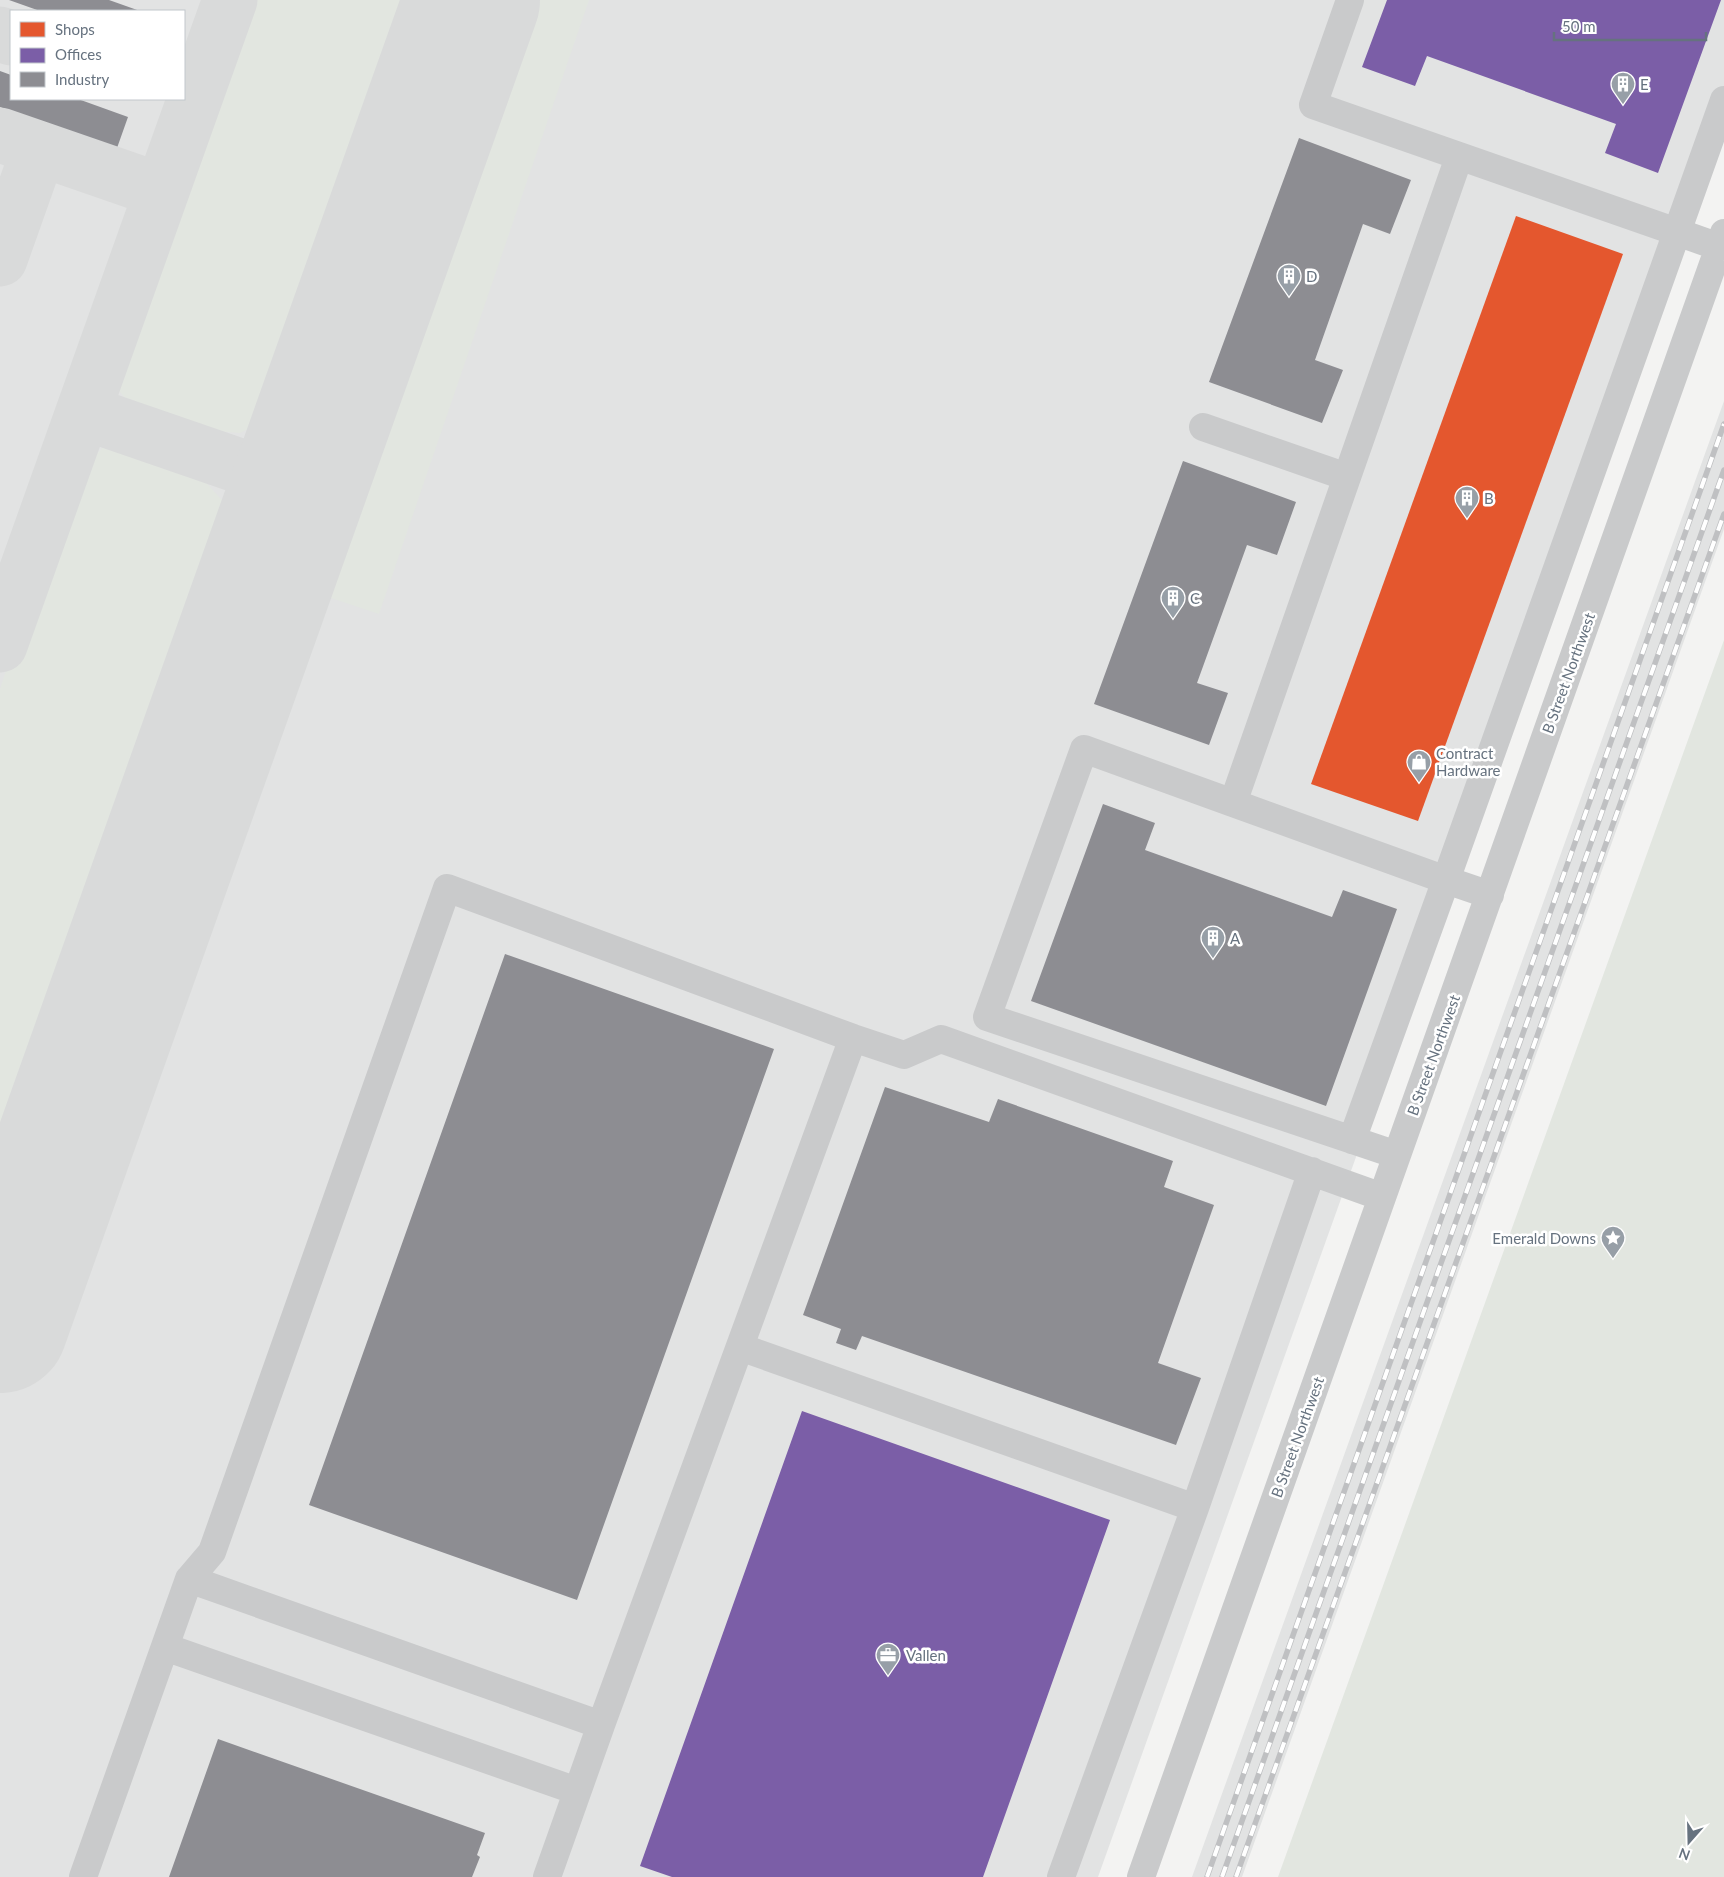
<svg xmlns="http://www.w3.org/2000/svg" width="1724" height="1877" font-family="Lato,sans-serif">
<rect width="100%" height="100%" fill="#f3f3f2"/>
<!-- built -->
<path fill="#e2e3e3" fill-rule="evenodd" d="M0 0H1724V130L1098 1877H0ZM11 11H184V99H11Z
M1724 401V529L1242 1877H1192Z"/>
<!-- green -->
<path fill="#e2e6e0" d="M249 0H428L291 389 265 421 240 433 191 429 136 411 115 386Z
M507 0H589L379 614 298 587 331 477Z
M103 447 149 453 202 478 228 507 236 541 56 1049 0 1201V689L31 593 78 476Z
M1724 640V1877H1278Z"/>
<!-- shops -->
<path fill="#e4572e" d="M1516 216 1623 254 1418 821 1311 784Z"/>
<!-- offices -->
<path fill="#7b5ea7" d="M1387 0H1721L1658 173 1605 153 1616 124 1427 56 1415 86 1362 67Z
M802 1411 1110 1520 983 1877H672L640 1866Z"/>
<!-- industry -->
<path fill="#8d8d92" d="M9 0H109L140 11H40Z
M0 71 11 75V99H78L128 117 117 148 0 107Z
M1299 138 1411 180 1390 234 1363 224 1315 360 1343 370 1322 423 1209 382Z
M1183 461 1296 502 1277 555 1247 545 1197 683 1228 693 1209 745 1094 704Z
M1103 804 1155 823 1145 850 1332 917 1343 890 1397 909 1326 1106 1031 1001Z
M505 954 774 1049 577 1600 309 1505Z
M885 1087 989 1122 998 1099 1173 1161 1164 1187 1214 1205 1158 1363 1201 1378 1176 1445 862 1336 856 1350 836 1343 841 1329 803 1315Z
M218 1739 485 1833 477 1855 480 1857 472 1877H169Z"/>
<g fill="none" stroke-linecap="round" stroke-linejoin="round">
<!-- taxiway -->
<path stroke="#d9dada" stroke-width="55" d="M0 34 11 38
M0 135 162 191
M0 259 39 149
M83 412 298 486
M0 645 230 0"/>
<!-- runway -->
<path stroke="#d9dada" stroke-width="136" d="M0 1325 472 0"/>
<!-- minor -->
<path stroke="#c9cacb" stroke-width="28" d="M1350 0 1313 105 1677 232 1724 100
M1203 427 1347 477
M1233 803 1446 880 1677 232 1719 247
M853 1038 904 1055 941 1039 1382 1197
M1352 1140 1446 880 1490 895
M1397 1155 987 1017 1084 749 1233 803 1459 157
M740 1347 1195 1508 1312 1171
M189 1579 212 1552 447 888 853 1038 601 1725
M165 1647 577 1791
M83 1877 189 1579 601 1725 547 1877
M1061 1877 1195 1508
M1141 1877 1724 233"/>
<defs>
<path id="rail" d="M1207 1877 1724 424
M1222 1877 1724 470
M1236 1877 1724 514"/>
</defs>
<!-- rail casing -->
<use href="#rail" stroke="#bfc0c2" stroke-width="5.5"/>
<!-- rail -->
<use href="#rail" stroke="#fff" stroke-width="4" stroke-dasharray="11" stroke-linecap="butt"/>
</g>
<!-- icons -->
<defs>
<symbol id="building-pin" viewBox="-11 -11 22 30"><path d="M0 17L-7.5 6A9.5 9.5 0 1 1 7.5 6Z" fill="#979fa7" stroke="#fff"/><path d="M-4-6H4V6H1V3H-1V6H-4ZM-2.5-4.3h1.7v1.8h-1.7ZM.8-4.3h1.7v1.8H.8ZM-2.5-1h1.7V.8h-1.7ZM.8-1h1.7V.8H.8Z" fill="#fff"/></symbol>
<symbol id="shop-pin" viewBox="-11 -11 22 30"><path d="M0 17L-7.5 6A9.5 9.5 0 1 1 7.5 6Z" fill="#979fa7" stroke="#fff"/><path d="M-5-2.5h2.3a2.7 3.5 0 0 1 5.4 0H5L5.5 6h-11ZM-1.5-2.5h3a1.5 2.3 0 0 0-3 0Z" fill="#fff"/></symbol>
<symbol id="sight-pin" viewBox="-11 -11 22 30"><path d="M0 17L-7.5 6A9.5 9.5 0 1 1 7.5 6Z" fill="#979fa7" stroke="#fff"/><path d="M0-6L1.8-2.2L6-1.7L2.9 1.2L3.7 5.4L0 3.3L-3.7 5.4L-2.9 1.2L-6-1.7L-1.8-2.2Z" fill="#fff"/></symbol>
<symbol id="office-pin" viewBox="-11 -11 22 30"><path d="M0 17L-7.5 6A9.5 9.5 0 1 1 7.5 6Z" fill="#979fa7" stroke="#fff"/><path d="M-6-3h4V-5.5h4V-3h4V5H-6ZM-1-4.5V-3h2v-1.5ZM-6 0V1H6V0Z" fill="#fff"/></symbol>
</defs>
<g fill-rule="evenodd">
<use href="#building-pin" x="1609" y="70" width="28" height="38"/>
<use href="#building-pin" x="1275" y="262" width="28" height="38"/>
<use href="#building-pin" x="1453" y="484" width="28" height="38"/>
<use href="#building-pin" x="1159" y="584" width="28" height="38"/>
<use href="#shop-pin" x="1405" y="748" width="28" height="38"/>
<use href="#building-pin" x="1199" y="924" width="28" height="38"/>
<use href="#sight-pin" x="1599" y="1224" width="28" height="38"/>
<use href="#office-pin" x="874" y="1641" width="28" height="38"/>
</g>
<g text-anchor="middle" dominant-baseline="central" stroke-width="5" stroke-linejoin="round" paint-order="stroke">
<!-- poi labels -->
<g font-size="15" fill="#66727f" stroke="#fff" text-anchor="start">
<text x="1640" y="84">E</text>
<text x="1306" y="276">D</text>
<text x="1484" y="498">B</text>
<text x="1190" y="598">C</text>
<text x="1436" y="753">Contract<tspan x="1436" dy="17">Hardware</tspan></text>
<text x="1230" y="938">A</text>
<text x="1596" y="1238" text-anchor="end">Emerald Downs</text>
<text x="906" y="1655">Vallen</text>
</g>
<!-- street labels -->
<g font-size="15" fill="#66727f" stroke="#fff">
<text transform="translate(1568 673) rotate(-70)">B Street Northwest</text>
<text transform="translate(1433 1055) rotate(-70)">B Street Northwest</text>
<text transform="translate(1297 1437) rotate(-70)">B Street Northwest</text>
</g>
</g>
<!-- legend -->
<rect x="10" y="10" width="175" height="90" fill="#ffffff" stroke="#c2c7cc"/>
<rect x="20" y="22" width="25" height="15" fill="#e4572e" stroke="#c2c7cc"/>
<text x="55" y="35" font-size="15" fill="#66727f">Shops</text>
<rect x="20" y="48" width="25" height="15" fill="#7b5ea7" stroke="#c2c7cc"/>
<text x="55" y="60" font-size="15" fill="#66727f">Offices</text>
<rect x="20" y="72" width="25" height="15" fill="#8d8d92" stroke="#c2c7cc"/>
<text x="55" y="85" font-size="15" fill="#66727f">Industry</text>
<!-- north arrow -->
<g transform="translate(1689 1842) rotate(200)" stroke="#ffffff" stroke-width="4" paint-order="stroke">
<path d="M0-4L9 19L0 12L-9 19Z" fill="#66727f"/>
<text y="-8" font-size="14" font-weight="bold" text-anchor="middle" fill="#66727f">N</text>
</g>
<!-- scale -->
<path d="M1554 32v8h152v-8" fill="none" stroke="#66727f" stroke-width="2.5"/>
<text x="1562" y="32" font-size="15" fill="#66727f" stroke="#ffffff" stroke-width="4" paint-order="stroke">50 m</text>
</svg>
